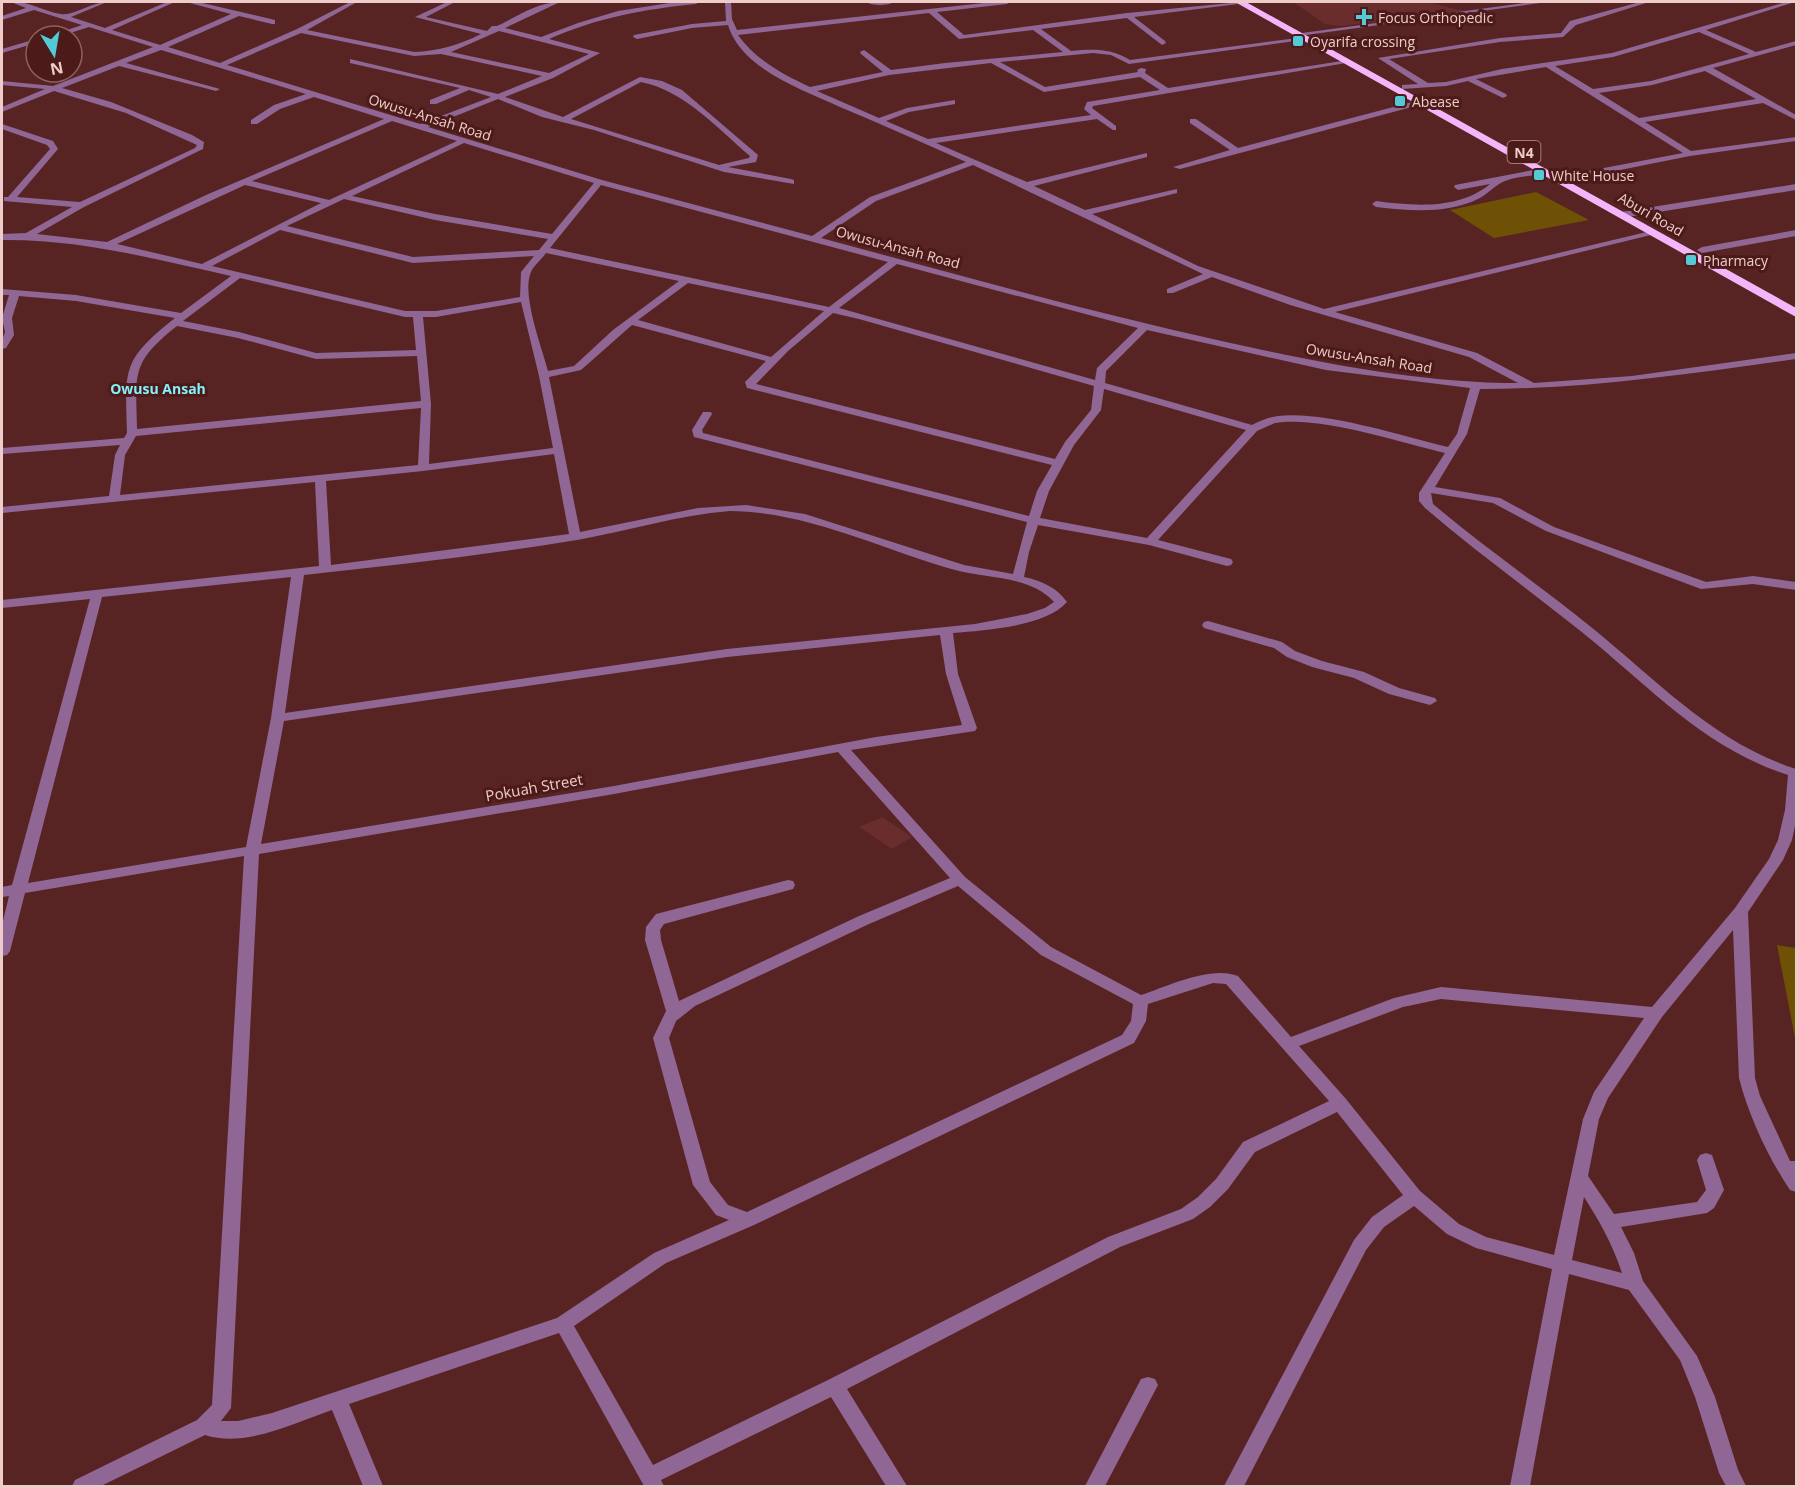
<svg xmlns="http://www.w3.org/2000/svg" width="1798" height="1488" font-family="'Open Sans',sans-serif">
<rect width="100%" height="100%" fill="#582423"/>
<!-- built -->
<path fill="#682d2c" d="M1293 2H1427L1464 11 1340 26 1325 24Z
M882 817 912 837 892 849 859 827Z"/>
<!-- green -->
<path fill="#6e5105" d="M1536 192 1589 220 1494 238 1450 210Z
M1777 945 1796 948V1043Z"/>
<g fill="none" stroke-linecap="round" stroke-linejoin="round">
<!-- minor -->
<path fill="#906694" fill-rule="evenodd" d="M11 2C28 0 44 12 61 14 74 16 92 2 107 2L71 17 105 28 167 2H175L112 30 160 45 231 14 190 3 189 2H198L275 20V24H272L239 16 168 47 220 63 297 29 350 2H357L307 30 414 52C439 51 459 45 481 34L415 17 447 2H455L426 17 487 31 492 26H497C516 17 538 2 560 2L505 28 541 37 578 23 618 11 676 2H699L696 4C645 9 596 18 549 39L600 53 553 78 505 97 563 117 640 77 662 81 682 90 758 155 756 162 728 167 791 179 794 180V184L724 172 594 130 542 117 498 99 428 127 602 180 812 236 870 197 966 162C924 143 883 125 840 107 810 93 776 81 751 59 740 49 732 38 728 25L692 28 637 39 633 37 634 35 692 24 726 21 725 2H731L732 19 737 30 993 2H1010L1007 4 937 12 964 35 1127 13 1241 2 1238 4 1134 17 1165 41 1166 43 1162 45 1127 18 1041 29 1071 51C1094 49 1110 48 1130 60L1305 37 1309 39 1129 64 1111 55 1093 53 1000 62 1045 87 1138 72 1137 70 1141 68 1146 69 1145 73 1168 88 1348 60 1352 62 1093 106 1092 108 1116 126V130H1113L1097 119 936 143 1027 182 1147 153V157L1034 186 1085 210 1177 189V193L1092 214 1198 266 1324 309 1655 230V234L1335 312 1477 353 1534 383 1632 376 1796 353V359C1689 374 1588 389 1480 389L1467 434 1435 487 1500 498 1554 527 1706 582 1753 576 1796 582V590L1753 584 1701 589 1546 531 1493 503 1431 493 1433 504C1484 547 1539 585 1591 627 1658 681 1713 742 1796 769V821L1792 840 1783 860 1748 912 1755 1078 1760 1096 1790 1161H1796V1192L1790 1190C1768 1157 1749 1117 1739 1078L1733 930 1662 1017 1608 1098 1599 1119 1588 1176 1614 1214 1697 1202 1706 1190 1697 1160 1700 1155 1706 1153 1712 1155 1724 1190 1714 1208 1707 1213 1621 1227 1634 1253 1643 1281 1697 1356 1715 1397 1738 1470 1746 1486H1726L1719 1473 1695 1397 1680 1360 1629 1290 1569 1274 1530 1486H1510L1552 1269 1476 1248 1447 1234 1414 1206 1384 1227 1366 1250 1244 1486H1224L1354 1240 1372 1217 1403 1195 1337 1112 1255 1152 1228 1189 1210 1207 1193 1219 1120 1247 847 1389 907 1486H886L831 1397 661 1480 664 1486H644L559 1333 349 1404 383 1486H363L332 1410C294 1423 246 1448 205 1435L101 1486H72L75 1480 197 1420 212 1405 244 856 25 893 10 951 7 955 2 956V925L9 896 2 897V887L12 885 90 599 2 608V600L319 566 315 482 2 513V507L109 496 115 455 120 445 2 454V448L124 438 127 433C125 368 122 360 175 318L76 301 19 296 12 318 14 335 6 348 2 349V340L5 332 2 318 9 295H2V289L76 295 181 313 231 276C155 259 80 239 2 240V234L26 233 72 207 4 201V197H8L50 149 47 145 2 129V124L53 141 58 149 17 197 80 202 195 148 197 145 126 113 54 91 2 112V107L45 89 2 85V81L53 86 153 47 89 27 61 36H49L82 25 34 10 2 20V16L26 8ZM929 13 959 39 1033 30 1063 52 945 63 891 70 864 50 860 52 861 54 883 72 810 87C782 74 756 60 738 35ZM499 31 589 54 549 73 451 52ZM301 33 414 56 441 54 542 76 498 94 350 59V63L460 88 430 100V104H436L469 90 491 97 420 124 227 65ZM161 50 306 94 274 105 251 120V124H257L280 109 314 97 384 119 206 195 107 242 37 234 84 207 203 149 204 142 192 135 111 102 62 88 119 66 216 91 220 89 126 63ZM991 63 1044 92 1140 77 1160 90 1087 102 1084 109 1091 115 928 139 886 121 909 112 955 104V100L907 108 879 118 817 91 889 75ZM641 82C685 91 717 128 750 156L749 158 719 165 571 119ZM392 121 457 141 329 200 252 181ZM464 143 594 183 552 234 435 214 352 196ZM973 165 1203 274 1167 289V293H1173L1212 277 1290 305 1469 357 1518 383C1420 383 1322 363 1226 342 1090 312 955 274 821 238L876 201ZM245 185 321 203 202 264 117 244ZM601 185 888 262 829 307 550 248ZM344 199 435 220 548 239 539 250 413 257 287 226ZM280 230 413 263 534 256 521 272 520 297 436 311H405L212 266ZM546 253 679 281 613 330 574 366 548 371C542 348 521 294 531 272 534 265 542 259 546 253ZM897 264 1138 328 1097 368 1095 380 839 308ZM240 278 405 317H413L416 350 316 353 239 332 183 321ZM688 283 824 311 771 357 638 320ZM521 302 539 376 553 448 429 464 431 404 423 317H436ZM833 313 859 319 1094 386 1091 410 1065 442 1055 459 756 384 788 351ZM632 325 766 361 745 382 747 388 1052 465 1037 491 1029 516 703 433 702 430 712 414 711 412H703L692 430 694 437 1027 522 1013 574 964 565 805 514 746 505 698 508 580 532 549 377 581 370ZM177 326 238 338 316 359 417 356 421 401 137 429C136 374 130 363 177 326ZM1147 330 1326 370 1470 388 1457 434 1448 447C1400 436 1327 411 1278 416 1269 417 1260 421 1252 425L1105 383 1106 371ZM1104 389 1246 430 1147 538 1040 518 1049 491 1074 445 1101 410ZM421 408 418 465 120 495 125 455 136 436ZM1275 423C1321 416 1398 442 1445 453L1419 493V501L1425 508C1476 552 1531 591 1583 633 1650 687 1704 748 1788 775L1785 810 1778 840 1769 859 1735 908 1652 1007 1441 987 1394 998 1291 1037 1238 976C1211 965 1168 986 1141 995L1051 947 965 877 851 750 975 731 977 728 958 674 953 633C985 630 1045 627 1067 602 1056 587 1042 581 1024 577L1029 552 1038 525 1149 545 1227 566 1231 565 1233 562 1231 559 1158 540 1257 431ZM554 454 569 534 331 565 326 481 423 471ZM730 511C809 512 880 549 955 570 987 579 1030 575 1054 602L1045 608 1027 614 975 624 727 649 285 713 304 575C395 565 486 555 577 540 628 531 678 515 730 511ZM291 577 271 718 246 847 28 883 102 597ZM940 635 946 674 962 725 876 737 614 786 261 844 284 721 727 657ZM838 752 950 878 859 916 679 1001 661 940 660 930 664 924 793 889 795 885 793 881 788 880 656 914 646 927 645 940 666 1011 653 1038 693 1185 716 1215 729 1220 654 1253 557 1318 272 1413 238 1421H221L231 1408 259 854 614 794ZM958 886 1041 955 1133 1004 1131 1021 1122 1035 747 1212 728 1205 710 1182 669 1038 676 1021 695 1006 869 924ZM1213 983 1226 984 1329 1101 1243 1142 1216 1179 1198 1197 1181 1209 1108 1237 828 1380 653 1465 574 1326 666 1263 754 1225 1134 1043 1146 1021 1148 1004ZM1441 999 1644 1018 1594 1092 1583 1119 1554 1255 1486 1237 1459 1224 1420 1191 1346 1099 1299 1046 1403 1007ZM1584 1197C1600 1222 1613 1245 1622 1273L1572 1260Z
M866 2H894C888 6 872 6 866 2Z
M1532 2H1547L1306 35 1302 33Z
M1640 2H1649L1576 25 1563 37 1500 42 1389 59 1428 83 1446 82 1502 69 1612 53 1786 2H1795L1706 30 1756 52 1796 41V45L1713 68 1796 115V120L1763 103 1645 122 1691 151 1796 137V141L1690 156 1570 180 1566 177 1567 175 1683 153 1546 67 1476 79 1506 94 1507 96 1503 98 1468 81 1446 86 1402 89V85L1418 84 1378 58 1500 38 1561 33 1570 21ZM1699 32 1749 54 1651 81 1593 89 1555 66 1613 57ZM1705 71 1756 99 1639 118 1599 93 1652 85Z
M36 39V43L2 53V49Z
M1420 100H1423V104L1180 169 1173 167 1230 150 1190 123V119H1196L1238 148Z
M1544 168 1547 169V173C1534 176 1518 176 1505 181 1496 184 1488 194 1478 199 1447 214 1410 211 1376 207L1372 204 1376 201C1414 206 1459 210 1490 184L1458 190 1454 187 1455 185Z
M1796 184V190L1621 218 1617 215 1621 212Z
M1796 230V236L1702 253 1697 250 1702 247Z
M1208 621 1282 642 1295 651 1322 661 1364 672 1399 688 1435 698 1437 701 1430 705 1389 694 1354 678 1312 667 1287 657 1274 648 1204 628 1202 625 1204 622Z
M1148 1377 1155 1379 1158 1385 1105 1486H1085L1141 1379Z"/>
<!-- highway -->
<path fill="#f4b6fa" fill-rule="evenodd" d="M1235 2H1246L1796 308V317Z"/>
</g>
<!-- markers -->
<g fill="#52cbd7" stroke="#4c1a19" stroke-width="2">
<path d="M1361 8h6v6h6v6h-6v6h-6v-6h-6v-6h6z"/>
<rect x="1292" y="35" width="12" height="12" rx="3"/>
<rect x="1394" y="95" width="12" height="12" rx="3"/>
<rect x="1533" y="169" width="12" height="12" rx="3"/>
<rect x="1685" y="254" width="12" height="12" rx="3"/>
</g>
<g text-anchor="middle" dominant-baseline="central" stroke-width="6" stroke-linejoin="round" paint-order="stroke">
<!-- far-poi labels -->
<g font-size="14" fill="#eeccc9" stroke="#4c1a19" text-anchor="start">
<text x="1378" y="17">Focus Orthopedic</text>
<text x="1310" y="41">Oyarifa crossing</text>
<text x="1412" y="101">Abease</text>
<text x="1551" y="175">White House</text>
<text x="1703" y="260">Pharmacy</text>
</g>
<!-- far-street labels -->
<g font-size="14" fill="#eeccc9" stroke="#4c1a19">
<text transform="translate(430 117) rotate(17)">Owusu-Ansah Road</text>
<text transform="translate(1651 214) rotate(30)">Aburi Road</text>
<text transform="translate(898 247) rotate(15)">Owusu-Ansah Road</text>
<text transform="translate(1369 358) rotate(9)">Owusu-Ansah Road</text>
</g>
<!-- shield labels -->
<rect fill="#4c1a19" stroke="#bd9794" stroke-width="1.5" x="1507.5" y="141" width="33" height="22" rx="4.5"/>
<g font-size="14" font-weight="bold" fill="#eeccc9">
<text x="1524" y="152">N4</text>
</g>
<!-- far-neighbourhood labels -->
<g font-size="14" font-weight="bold" fill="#85f0fa" stroke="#4c1a19">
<text x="158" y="388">Owusu Ansah</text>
</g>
<!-- street labels -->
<g font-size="15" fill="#eeccc9" stroke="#4c1a19">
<text transform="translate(534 787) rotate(-10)">Pokuah Street</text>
</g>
</g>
<!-- border -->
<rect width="1798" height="1488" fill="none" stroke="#eeccc9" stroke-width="6"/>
<!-- north arrow -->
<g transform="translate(54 54) rotate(169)"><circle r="28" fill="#4c1a19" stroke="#8d615f" stroke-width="1.5"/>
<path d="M0-4.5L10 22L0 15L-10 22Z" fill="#52cbd7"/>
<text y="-9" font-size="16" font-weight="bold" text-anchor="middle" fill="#eeccc9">N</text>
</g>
</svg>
